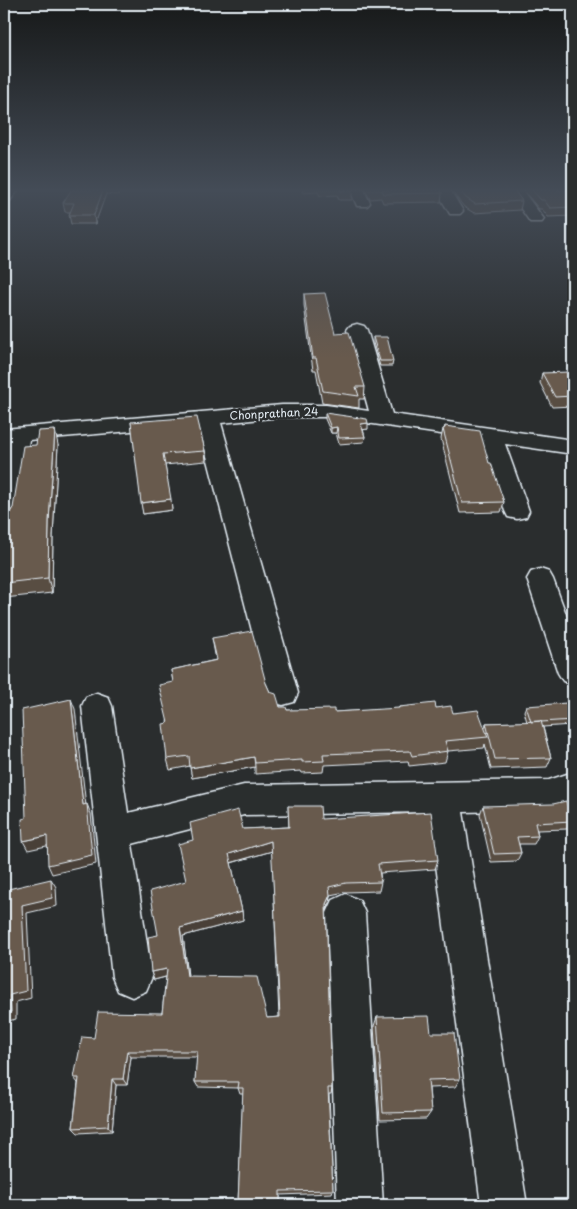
<svg xmlns="http://www.w3.org/2000/svg" width="577" height="1209" font-family="'Playpen Sans',sans-serif">
<rect width="100%" height="100%" fill="#2a2d2e"/>
<filter id="ink" filterUnits="userSpaceOnUse"><feTurbulence type="fractalNoise" baseFrequency=".02" numOctaves="2"/><feDisplacementMap in="SourceGraphic" scale="10" xChannelSelector="R" yChannelSelector="G"/><feConvolveMatrix kernelMatrix="1 2 1 2 8 2 1 2 1" color-interpolation-filters="sRGB"/></filter>
<g filter="url(#ink)">
<g fill="none" stroke-linecap="round" stroke-linejoin="round">
<defs>
<path id="minor" d="M4 190H18L9 202 4 203Z
M350 190H364L370 203 367 206H357Z
M436 190H450L463 211 460 214H450Z
M508 190H522L544 219 542 222H530Z
M357 324 364 326 367 330 392 414 573 440V454L505 444 529 511 526 517 517 519 508 517 505 511 481 440 326 417H282L221 423 298 693 294 702 283 705 272 702 268 693 199 425 29 440 16 522 13 528 4 530V457L6 442 4 443V429L282 405H326L369 411 347 330 350 326Z
M540 569 549 572 553 579 573 633V685L563 681 558 673 527 579 531 572Z
M97 693 108 697 112 706 128 813 244 785 549 780 573 772V804L571 805 549 810 463 812 527 1205H481L429 812 244 815 132 844 152 977 146 991 132 997 118 991 112 977 82 706 86 697Z
M346 894 359 900 365 913 383 1205H337L327 913 333 900Z"/>
</defs>
<!-- minor casing -->
<use href="#minor" stroke="#e8f1f8" stroke-width="3"/>
<!-- minor -->
<use href="#minor" fill="#2a2d2e" fill-rule="evenodd"/>
</g>
<!-- wall -->
<path fill="#594d43" stroke="#e8f1f8" fill-rule="evenodd" d="M71 190H121L118 195 106 194 95 224H71L69 215 70 212H65L63 203Z
M302 190H352V200H339L337 195 320 196 318 192 303 193Z
M365 190H441L442 193 441 202 383 203 381 198 370 199Z
M451 190H514L522 201 520 210 474 213 464 207Z
M523 190H573V216L548 217 542 209H539Z
M304 294 335 333 365 387 364 399H359V408L322 403 316 370H313L304 305Z
M373 337 393 361 392 366H380L373 343Z
M542 373 573 379V406L552 407 540 383Z
M325 413 368 429H363L365 437 364 442 339 444 336 433H331L325 419Z
M131 422 205 451 206 461 165 465 172 510 143 514Z
M445 426 489 463 504 502 501 512 460 513 441 439 443 429H444Z
M58 445 53 536 52 593 4 598V516L8 515Z
M573 600V611L571 606Z
M212 638 266 683 270 692 280 707 287 710 334 712 398 709 399 707 436 708 453 713 485 728 486 723 527 722 524 711 526 706 573 719V721L571 725 543 727 551 758 547 767 491 769 485 744 484 748 448 751 445 762 409 766 408 761 324 765 323 772 302 773 301 771 255 774V767L192 778 190 766 170 770 167 759V723L173 682 171 670 216 660Z
M288 806 321 819 438 860 435 869 380 873 381 882 379 891 345 892 330 895 329 904 326 911 332 1088 331 1094H329L333 1190 332 1193 280 1195V1205H240L238 1202 243 1094H240L238 1088 198 1087 195 1082 197 1057H131L127 1085H116L112 1131 78 1133 73 1128 78 1083 74 1078 94 1038 162 1013 166 977 154 980 151 972 158 935 186 881 243 829 289 827ZM272 851 279 1017 267 1018 188 976 183 936 243 920 242 911 231 863Z
M483 806 572 821 567 829 537 830 538 836 534 844H519L521 853 517 861 491 862 480 814Z
M377 1017 431 1033 460 1079 455 1087 429 1088 431 1112 426 1119 380 1120 374 1026Z"/>
<!-- shaded-wall -->
<path fill="#483f37" stroke="#e8f1f8" d="M103 190H106V194L95 224 94 215Z
M118 190H121L118 195Z
M368 423V429L361 430V424Z
M337 427 336 433H331V428Z
M55 430 58 445 53 536 52 593 48 578 49 521Z
M171 499 172 510 143 514 141 503Z
M71 699 75 709 87 815 83 805Z
M254 757 255 767 192 778 190 768Z
M87 804 91 814 96 864 52 874 48 865Z
M47 836 51 845 28 850 23 841Z
M271 841 272 851 230 863 229 854Z
M51 879 56 887 57 906 27 913 31 998 16 1002V1019L4 1022V1014L10 995 22 905Z
M330 895 329 904 325 913 326 904Z
M242 911 243 920 183 936 189 984 187 976 180 928Z
M167 969 169 976 154 980 151 972Z
M127 1051 131 1057 127 1085 123 1079Z
M4 1078 5 1079 7 1179 4 1180Z
M112 1079 116 1085 112 1131 108 1126Z"/>
<!-- building -->
<path fill="#675a4e" stroke="#e8f1f8" fill-rule="evenodd" d="M71 190H103L94 215H69L74 203H63Z
M339 190H352L353 191H340Z
M382 190H441L442 193 384 194Z
M459 190H514L522 201 475 204 466 198Z
M532 190H573V207L550 208 544 200H541Z
M325 293 335 333 349 332 365 387H356L359 396 323 391 316 358H313L304 294Z
M373 337H387L393 361H380Z
M569 372 573 379V396L555 397 542 373Z
M325 413 367 419 368 423 361 424 365 437 339 438 337 427 331 428Z
M197 417 205 451 163 454 171 499 141 503 131 422Z
M445 426 480 431 489 463H491L504 502 462 503 443 429 445 428Z
M55 430 49 521 48 578 4 583V516L8 515 13 508 23 446 36 445 38 431Z
M252 631 266 683 270 692 276 694 280 707H286L287 710 334 709V712L399 708V707L435 703 436 708 451 706 453 713 478 710 488 737 445 741 448 751 412 756 410 751 323 754 324 761 302 762V760L255 763 254 757 190 768 189 756 167 759 163 724 168 723 159 685 173 682 171 670 217 660 212 638Z
M71 699 83 805 87 804 92 855 48 865 47 836 23 841 22 819 26 818 22 710Z
M567 703 573 720 541 722V721L531 722 526 706Z
M541 721 551 758 495 759 486 723Z
M566 801 572 821 535 823 538 836 517 837 521 853 494 854 483 806 553 804Z
M288 806H320L321 819 431 812 438 860 378 864 381 882 346 883 329 887 330 895 326 904 332 1088H328L333 1190 280 1191V1202H238L243 1088H238L239 1082H195L197 1051H127L123 1079H112L108 1126 73 1128 79 1078H74L82 1037 94 1038 98 1012 162 1013 167 969 151 972 148 937 158 935 150 891 186 881 178 844 193 840 190 823 238 810 243 829 289 827ZM271 841 280 1017 267 1018 257 977 187 976 180 928 242 911 229 854Z
M51 879 52 898 22 905 26 991 10 995 11 1012 4 1014V890Z
M429 1016 431 1033H454L460 1079 428 1080 431 1112 383 1113 377 1017Z"/>
</g>
<!-- sky -->
<linearGradient id="sky" x2="0" y2="1"><stop stop-color="#171919"/><stop offset="0.53" stop-color="#444c57"/><stop offset="1" stop-color="#444c57" stop-opacity="0"/></linearGradient>
<rect width="577" height="359" fill="url(#sky)"/>
<g text-anchor="middle" dominant-baseline="central" stroke-width="5" stroke-linejoin="round" paint-order="stroke">
<!-- far-street labels -->
<g font-size="11" fill="#e8f1f8" stroke="#2a2d2e">
<text transform="translate(274 413) rotate(-3)">Chonprathan 24</text>
</g>
</g>
<!-- margin -->
<rect width="577" height="1209" fill="none" stroke="#2a2d2e" stroke-width="20"/>
<rect x="10" y="10" width="557" height="1189" fill="none" stroke="#e8f1f8" stroke-width="2" filter="url(#ink)"/>
</svg>
